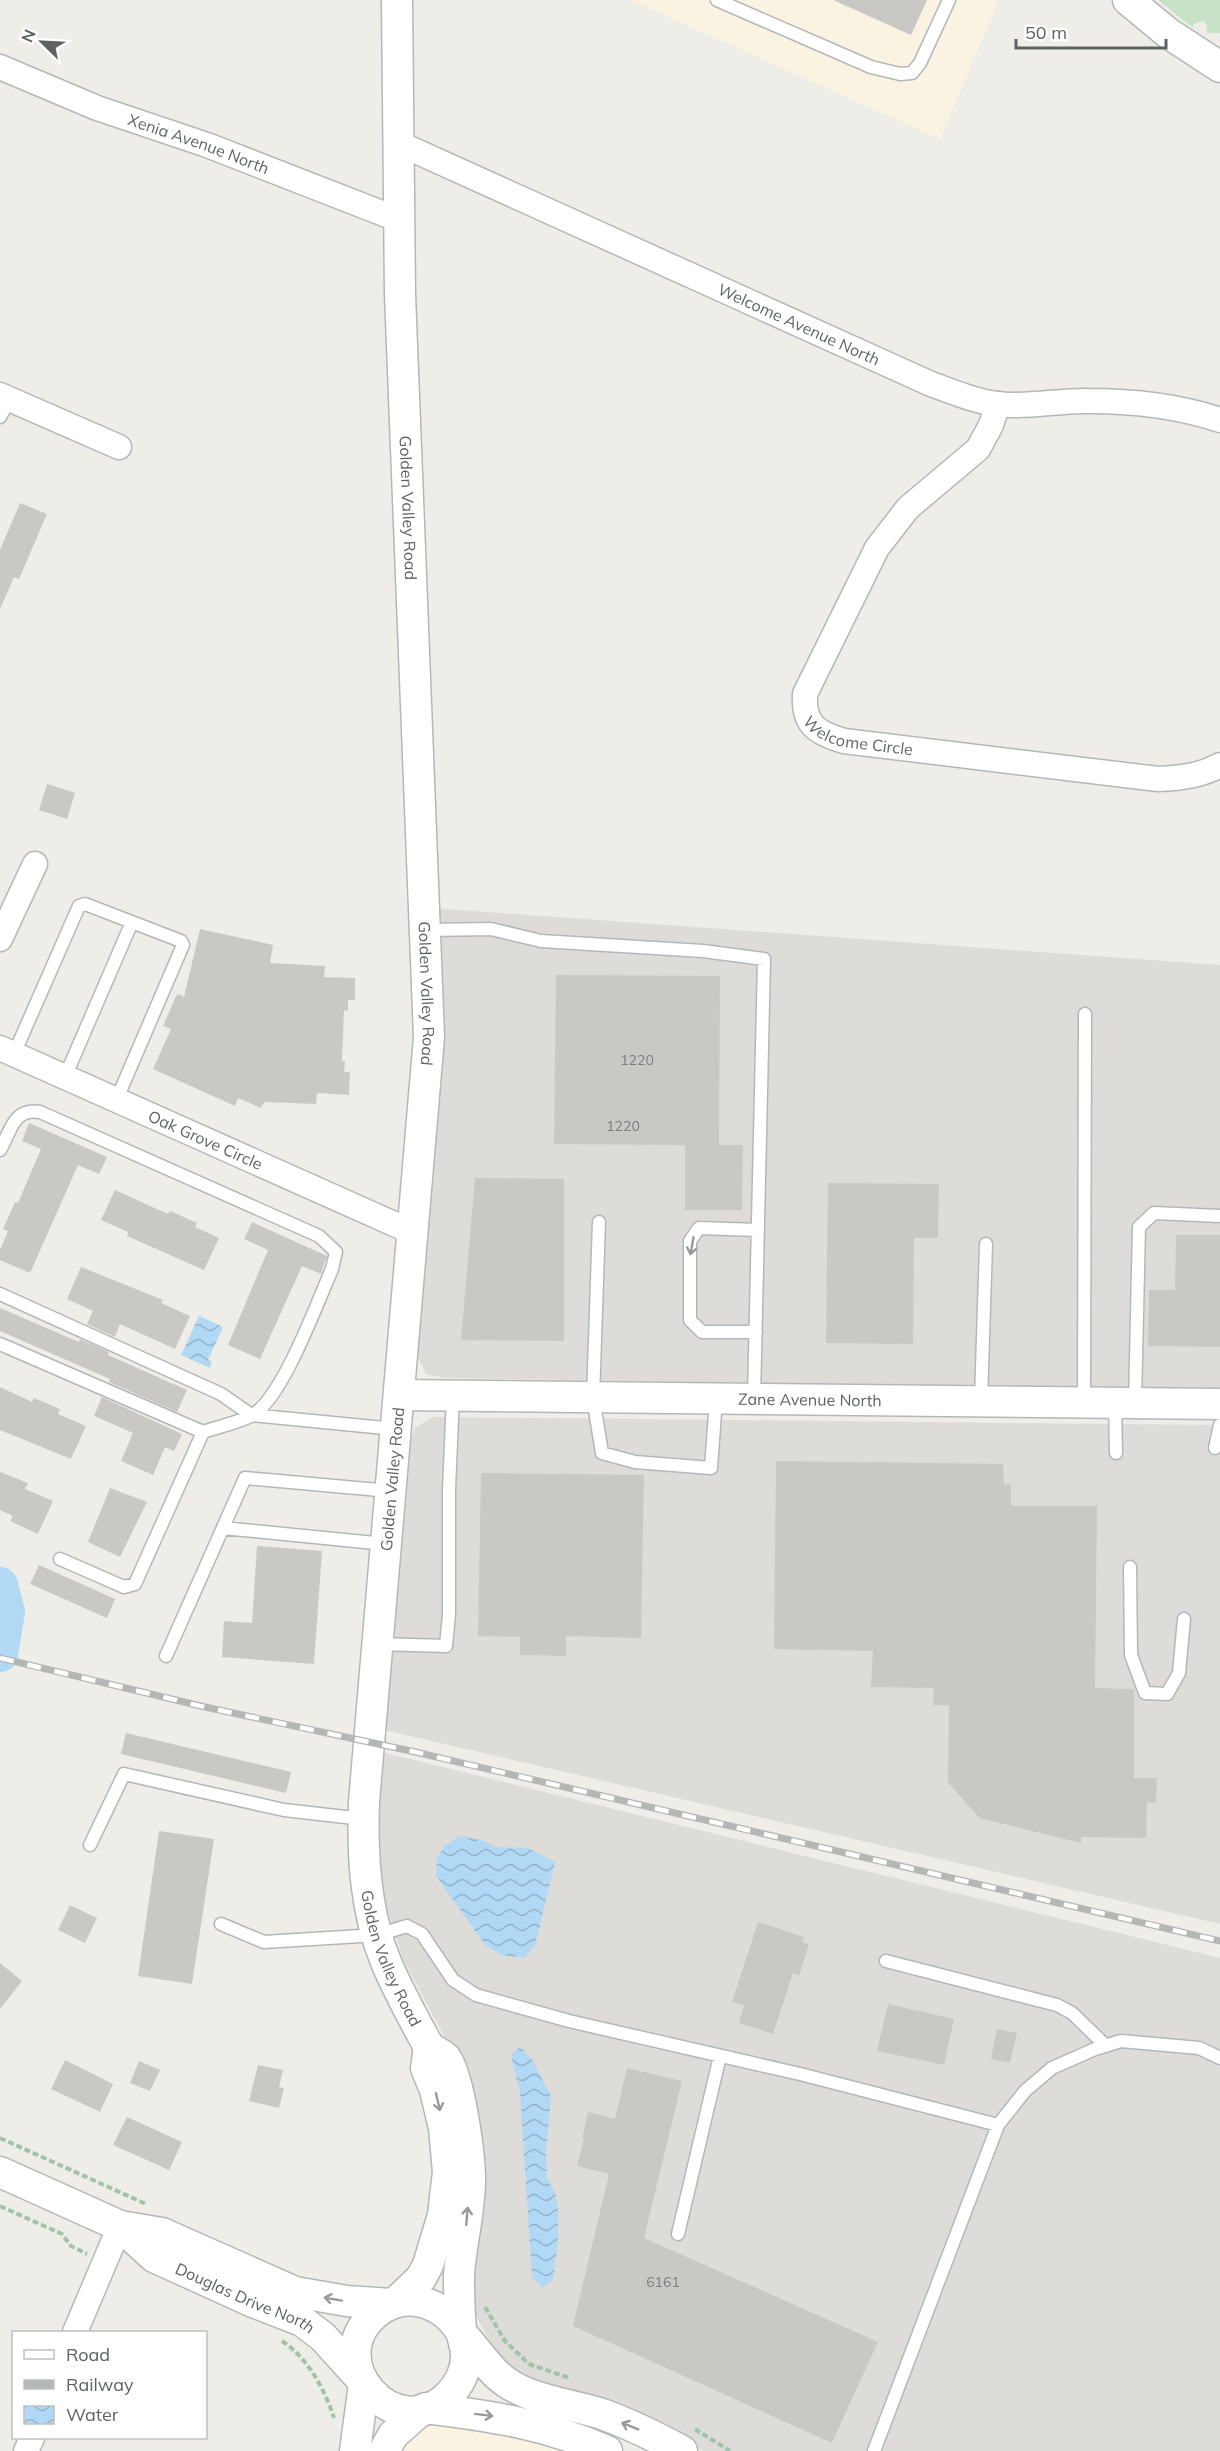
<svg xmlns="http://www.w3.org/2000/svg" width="1220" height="2451" font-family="Mulish,sans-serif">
<defs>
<pattern id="water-waves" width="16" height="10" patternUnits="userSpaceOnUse" patternTransform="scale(1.5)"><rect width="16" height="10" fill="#b1d9f5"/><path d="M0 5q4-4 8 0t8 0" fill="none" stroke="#93b3ca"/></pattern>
</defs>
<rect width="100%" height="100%" fill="#efede7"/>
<!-- commercial -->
<path fill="#faf3e1" d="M631 0H999L940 139Z
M438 2421 515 2429 580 2451H395L420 2428Z"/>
<!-- industrial -->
<path fill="#dedcd9" d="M432 908 1220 965V1391L444 1378 426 1374 416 1353Z
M432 1417 1220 1425V1924L380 1729 408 1444 415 1428Z
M378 1751 1220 1958V2451H704L654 2421 597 2398 530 2380 518 2374 499 2357 469 2304 453 2053 403 1959 385 1903 375 1843Z"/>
<!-- grass -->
<path fill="#c8e3c7" d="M1158 0H1220V33H1207V26L1204 21 1193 24V28Z"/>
<!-- water -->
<path fill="url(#water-waves)" d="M199 1316 223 1327 208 1360 212 1362 210 1368 181 1355Z
M460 1836 485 1841 495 1847 528 1848 555 1862 535 1946 525 1958 502 1955 485 1945 436 1876 437 1857 446 1845Z
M520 2047 531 2058 551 2096 546 2153 547 2178 555 2192 558 2208V2240L553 2280 542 2288 532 2277 520 2093 511 2055Z"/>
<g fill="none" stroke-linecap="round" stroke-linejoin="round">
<!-- river -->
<path stroke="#b1d9f5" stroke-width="36" d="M0 1585 7 1612 0 1654"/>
</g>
<!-- building -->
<path fill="#cac8c4" d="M833 0H927L911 35Z
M20 503 47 514 19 579 14 577 0 609V550Z
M47 784 75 793 67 819 39 810Z
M200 929 273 945 270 963 325 966 324 977 355 978V1000H348V1011L344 1010 342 1061H345L344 1072H350L349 1095 317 1093 316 1104 264 1102 261 1108 238 1098 235 1106 153 1069 171 1029 163 1026 176 996 179 994 184 997Z
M556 975 720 976 719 1145H743L742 1210H685V1145L554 1144Z
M29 1123 107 1157 99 1174 78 1165 30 1273 0 1260V1250L8 1231 3 1229 15 1202 18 1203 41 1149 22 1141Z
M475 1178 564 1179V1341L461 1340Z
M828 1183 939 1184 938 1238H914L913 1344 826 1343Z
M115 1190 168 1214 170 1211 197 1223 195 1227 219 1238 204 1270 127 1236 128 1232 101 1220Z
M252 1222 327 1256 321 1274 302 1266 260 1359 228 1345 268 1250 244 1239Z
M1176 1235H1220V1347L1148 1346 1149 1290H1175Z
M81 1267 163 1300 161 1303 190 1316 175 1349 120 1324 115 1337 87 1324 93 1311 67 1299Z
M0 1308 79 1342 80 1339 109 1352 108 1355 187 1390 177 1412 109 1382 110 1379 0 1331Z
M0 1387 32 1402 34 1398 60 1409 58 1414 86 1426 71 1459 0 1430Z
M102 1397 182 1434 174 1451 165 1447 153 1475 121 1461 133 1433 94 1416Z
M776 1461 1003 1464 1004 1485 1011 1484V1506H1097L1095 1688 1134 1689V1778H1157L1156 1803 1147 1802 1146 1838 1081 1837V1843L979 1818 948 1782 949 1705H933L934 1688 871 1687 873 1651 774 1649Z
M0 1472 28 1483 25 1489 53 1501 38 1534 10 1521 13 1516 0 1510Z
M481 1473 644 1475 641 1638 566 1636V1656L520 1655V1637L478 1636Z
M110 1488 147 1502 120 1557 88 1542Z
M257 1546 322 1551 314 1664 222 1657 224 1621 252 1623Z
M39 1565 115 1599 107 1618 30 1584Z
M126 1733 291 1772 286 1793 121 1754Z
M159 1831 214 1839 192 1984 138 1976Z
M70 1905 97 1918 85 1943 58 1930Z
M758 1922 804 1937 802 1942 809 1944 799 1976 793 1973 773 2034 739 2023 744 2005 732 2002Z
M0 1963 22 1981 0 2009Z
M888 2004 954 2019 944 2065 877 2051Z
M997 2029 1017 2033 1010 2063 991 2059Z
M65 2060 113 2084 100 2112 51 2089Z
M139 2061 160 2070 150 2091 130 2083Z
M258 2065 283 2070 279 2087 284 2088 279 2108 249 2101Z
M627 2068 682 2081 644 2238 878 2342 832 2443 573 2326 609 2174 577 2166 584 2139H582L588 2112 615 2119Z
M127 2117 182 2142 169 2170 113 2145Z"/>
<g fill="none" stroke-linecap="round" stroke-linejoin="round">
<defs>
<path id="service" d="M717 0 871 67 900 74 912 73 920 63 949 0
M0 417 10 399
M426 930 491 929 541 941 703 951 764 959 754 1398
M14 1054 79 906 85 904 181 941 183 945 116 1101
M65 1077 132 922
M0 1150C11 1131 13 1108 40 1112L319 1236 336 1252 332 1269C317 1303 282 1400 251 1416 236 1423 218 1427 203 1432L0 1344
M599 1222 593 1398 602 1453 635 1462 711 1468 716 1399
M0 1294 221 1394 251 1415 395 1429
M756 1332H702L690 1320V1241L699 1228 758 1230
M981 1400 986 1244
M1084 1401 1085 1014
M1135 1402 1139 1227 1154 1213 1220 1216
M1115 1403 1116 1453
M1215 1448 1220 1425
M223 1528 385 1544
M60 1559 124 1587 135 1584 203 1432
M1130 1567 1131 1655 1145 1693 1167 1694 1179 1673 1184 1619
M378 1644 446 1646 449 1614V1489L453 1396
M166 1656 245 1478 390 1491
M90 1845 124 1774 284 1810 363 1819
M221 1924 264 1942 377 1935 407 1926 422 1934 453 1980 476 1995 569 2021 800 2074 998 2125
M886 1961 1057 2005 1072 2013 1106 2046
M678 2234 720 2056
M874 2451 998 2125 1025 2091 1052 2068 1095 2049 1121 2041 1199 2048 1220 2058"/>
<g id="minor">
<path id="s1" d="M0 67 97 108 207 145 397 219"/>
<path id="s2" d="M398 143 931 384C953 392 974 401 997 404 1027 408 1059 400 1089 401 1133 401 1178 406 1220 420"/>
<path d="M0 395 119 447"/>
<path id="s3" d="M998 404 991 425 978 449 908 508 877 548 805 694C803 725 817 733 844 741L1158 779C1180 778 1200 776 1220 765"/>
<path d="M0 939 35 864"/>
<path id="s4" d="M0 1048 412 1232"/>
<path d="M75 2332 120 2226"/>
<path d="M26 2451 32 2438"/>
</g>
<g id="tertiary">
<path id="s5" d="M397 0 400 294 429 1037 364 1802C362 1855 365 1912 386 1962 395 1984 407 2006 418 2027 422 2033 425 2042 430 2047 434 2052 444 2054 447 2060 460 2082 470 2154 470 2180 470 2212 461 2243 459 2275 459 2292 459 2312 461 2329 462 2338 466 2346 466 2356 466 2371 459 2385 448 2396 396 2447 318 2361 376 2313 405 2289 443 2302 461 2332"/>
<path d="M1128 0 1168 33 1220 67"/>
<path id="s6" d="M399 1395 1220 1404"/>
<path d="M0 2172 120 2226 162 2233 295 2292 347 2301 391 2304"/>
<path id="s7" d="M120 2226 154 2257 253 2302 302 2321 323 2337 362 2380"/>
<path d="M396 2302 421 2278 428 2265 443 2215 448 2172 444 2128 435 2090 426 2068 429 2046"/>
<path d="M462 2334C477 2349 488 2370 506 2382 533 2401 571 2404 602 2414 630 2424 656 2437 682 2451"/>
<path d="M426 2408C491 2416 546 2424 607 2451"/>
<path d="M355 2451 364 2384"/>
<path d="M384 2451 393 2435 421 2410"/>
</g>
</defs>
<!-- service casing -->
<use href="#service" stroke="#b4b7ba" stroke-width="15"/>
<!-- minor casing -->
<use href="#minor" stroke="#b4b7ba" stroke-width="27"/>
<!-- tertiary casing -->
<use href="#tertiary" stroke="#b4b7ba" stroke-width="33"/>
<!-- path -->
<path stroke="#a1c3aa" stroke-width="4" stroke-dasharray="6 3" stroke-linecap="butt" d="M0 2138 146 2204
M0 2206 62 2234 71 2246 87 2254
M485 2307 505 2341 529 2364 569 2378
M282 2341C308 2358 325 2390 334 2418
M695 2429 730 2451"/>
<!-- service -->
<use href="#service" stroke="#fff" stroke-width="12"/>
<!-- minor -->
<use href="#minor" stroke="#fff" stroke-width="24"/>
<!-- tertiary -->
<use href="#tertiary" stroke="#fff" stroke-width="30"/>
<defs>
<path id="rail" d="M0 1658 205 1707 411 1751 1220 1941"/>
</defs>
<!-- rail casing -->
<use href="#rail" stroke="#b5b6b6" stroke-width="7"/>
<!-- rail -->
<use href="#rail" stroke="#fff" stroke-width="4.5" stroke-dasharray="14" stroke-linecap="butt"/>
</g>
<!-- one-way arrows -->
<defs><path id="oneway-shaft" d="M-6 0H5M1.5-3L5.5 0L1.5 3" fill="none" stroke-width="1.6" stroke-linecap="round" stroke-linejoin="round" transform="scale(1.5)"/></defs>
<g stroke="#97999b">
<use href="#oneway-shaft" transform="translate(692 1246) rotate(100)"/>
<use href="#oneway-shaft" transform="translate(438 2102) rotate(77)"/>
<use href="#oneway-shaft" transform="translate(467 2216) rotate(-85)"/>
<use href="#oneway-shaft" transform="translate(333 2299) rotate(-170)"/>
<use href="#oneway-shaft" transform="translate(484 2415) rotate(7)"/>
<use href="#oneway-shaft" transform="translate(630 2426) rotate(-158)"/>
</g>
<g text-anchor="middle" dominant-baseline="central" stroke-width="6" stroke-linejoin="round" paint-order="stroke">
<!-- number labels -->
<g font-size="14" fill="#7a7c7d">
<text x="637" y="1060">1220</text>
<text x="623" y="1126">1220</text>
<text x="663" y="2282">6161</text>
</g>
<!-- street labels -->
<g font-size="16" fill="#5f6265" stroke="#fff">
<text stroke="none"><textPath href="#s1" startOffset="213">Xenia Avenue North</textPath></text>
<text stroke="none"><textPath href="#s2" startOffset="440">Welcome Avenue North</textPath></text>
<text stroke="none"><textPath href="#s5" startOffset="508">Golden Valley Road</textPath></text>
<text stroke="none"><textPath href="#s3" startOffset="435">Welcome Circle</textPath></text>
<text stroke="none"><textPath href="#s5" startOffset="994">Golden Valley Road</textPath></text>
<text stroke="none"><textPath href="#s4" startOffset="225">Oak Grove Circle</textPath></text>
<text stroke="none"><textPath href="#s6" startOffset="411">Zane Avenue North</textPath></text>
<text transform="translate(392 1479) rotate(-85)">Golden Valley Road</text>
<text stroke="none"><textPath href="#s5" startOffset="1966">Golden Valley Road</textPath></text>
<text stroke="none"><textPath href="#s7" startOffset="146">Douglas Drive North</textPath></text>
</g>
</g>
<!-- legend -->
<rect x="12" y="2331" width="195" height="108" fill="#ffffff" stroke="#bfc0c1" stroke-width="1.5"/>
<rect x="24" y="2350" width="30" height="9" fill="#ffffff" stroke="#bfc0c1" stroke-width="1.5"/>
<text x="66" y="2361" font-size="18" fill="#5f6265">Road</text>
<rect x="24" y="2380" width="30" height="9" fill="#b5b6b6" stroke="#bfc0c1" stroke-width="1.5"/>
<text x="66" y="2391" font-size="18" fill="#5f6265">Railway</text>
<rect x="24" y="2406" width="30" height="18" fill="url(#water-waves)" stroke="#bfc0c1" stroke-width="1.5"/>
<text x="66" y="2421" font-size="18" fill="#5f6265">Water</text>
<!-- north arrow -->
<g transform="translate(42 42) rotate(294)" stroke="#ffffff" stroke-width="4.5" paint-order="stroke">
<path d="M0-4.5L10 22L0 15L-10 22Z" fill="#5f6265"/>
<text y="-9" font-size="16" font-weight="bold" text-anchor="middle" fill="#5f6265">N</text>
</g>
<!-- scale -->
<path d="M1016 39v9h150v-9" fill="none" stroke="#5f6265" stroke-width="3"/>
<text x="1025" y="39" font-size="18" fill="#5f6265" stroke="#ffffff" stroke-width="4.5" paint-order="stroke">50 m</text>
</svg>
